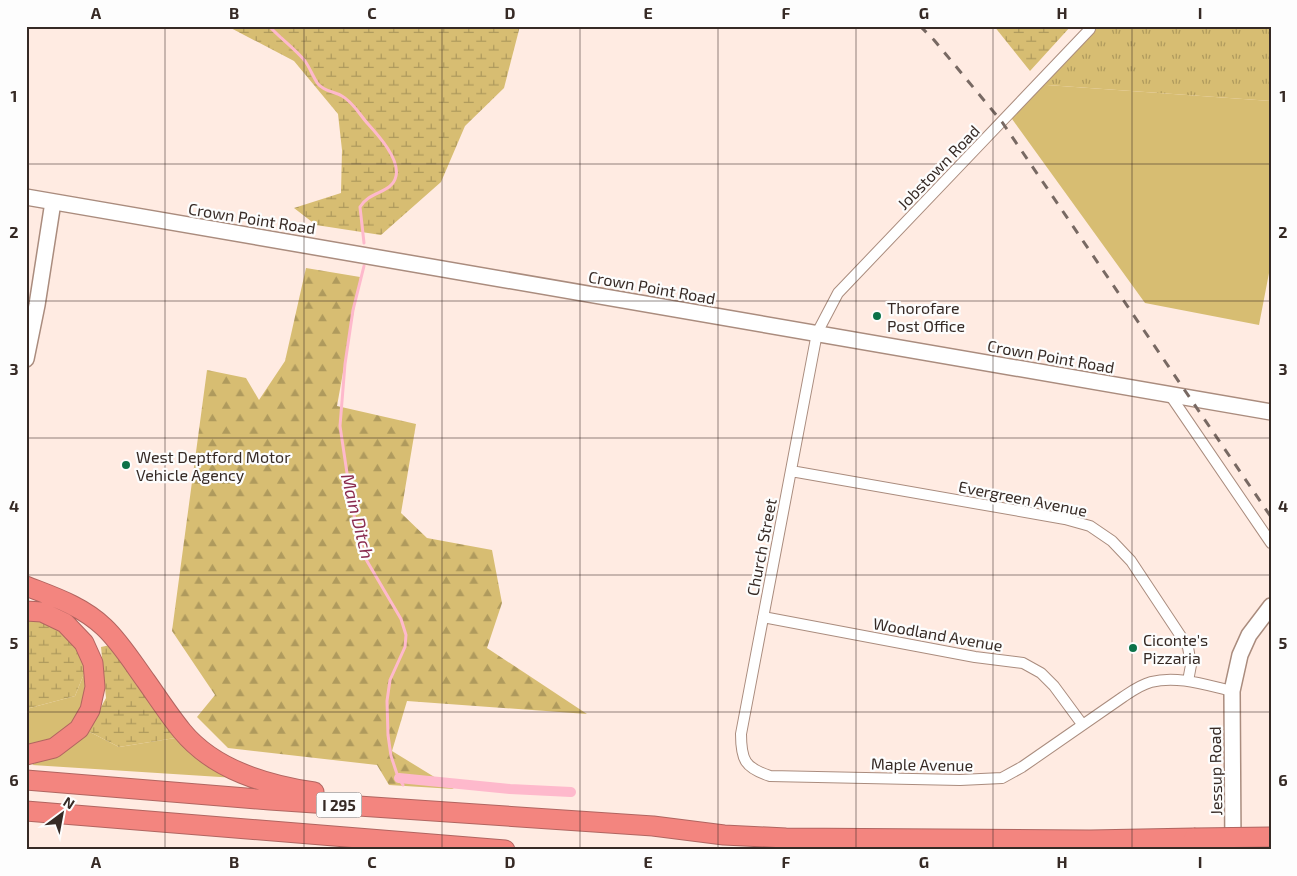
<svg xmlns="http://www.w3.org/2000/svg" width="1297" height="876" font-family="'Exo 2',sans-serif">
<defs>
<pattern id="forest-firs" width="22" height="20" patternUnits="userSpaceOnUse" patternTransform="scale(1.25)"><rect width="22" height="20" fill="#d7bd72"/><path d="M5 1l3.5 6h-7zM16 11l3.5 6h-7z" fill="#af9a5d"/></pattern>
<pattern id="wetland-marsh" width="20" height="14" patternUnits="userSpaceOnUse" patternTransform="scale(1.25)"><rect width="20" height="14" fill="#d7bd72"/><path d="M1 5h8M5 5V1M11 12h8M15 12V8" fill="none" stroke="#af9a5d"/></pattern>
<pattern id="park-tufts" width="24" height="20" patternUnits="userSpaceOnUse" patternTransform="scale(1.25)"><rect width="24" height="20" fill="#d7bd72"/><path d="M3 7l-1-3M5 7V3M7 7l1-3M15 17l-1-3M17 17v-4M19 17l1-3" fill="none" stroke="#af9a5d"/></pattern>
</defs>
<rect width="100%" height="100%" fill="#ffebe2"/>
<!-- grass -->
<path fill="#d7bd72" d="M1033 84 1271 101V273H1269L1259 325 1145 303 1007 112Z
M88 664 91 693 73 724 52 740 26 749V709L75 696Z
M88 731 119 747 175 738 236 778 32 765Z"/>
<!-- forest -->
<path fill="url(#forest-firs)" d="M306 268 360 277 337 406 416 424 401 513 427 538 492 550 502 603 487 648 587 714 407 701 392 751 454 789 389 785 377 765 228 748 197 717 215 695 172 631 207 370 246 378 259 400 285 361Z"/>
<!-- wetland -->
<path fill="url(#wetland-marsh)" d="M227 26H520L504 88 465 126 441 182 381 235 316 225 294 208 341 193 342 150 338 114 294 61Z
M994 26H1071L1030 71Z
M26 619 49 620 71 638 88 664 75 696 26 709Z
M110 645 175 738 119 747 88 731 106 698 101 647Z"/>
<!-- park -->
<path fill="url(#park-tufts)" d="M1087 26H1271V101L1033 84Z"/>
<g fill="none" stroke-linecap="round" stroke-linejoin="round">
<!-- stream -->
<path stroke="#feb9cc" stroke-width="3" d="M269 26C280 38 295 49 305 61 310 68 313 77 318 84 325 92 334 91 342 96 353 102 359 114 368 124 378 135 400 159 396 176 392 194 370 190 360 207L364 243
M364 266 353 310 345 364 340 426 352 507 364 556 401 619 406 635 405 647 390 680 387 701 388 735 391 756 398 777 403 785"/>
<!-- canal -->
<path stroke="#feb9cc" stroke-width="10" d="M399 778 510 789 571 792"/>
<defs>
<path id="street" d="M1090 29 838 293 817 333 741 734C741 760 745 768 770 776L960 780 1002 778 1022 767 1123 697C1132 691 1140 685 1151 682 1177 675 1206 685 1232 691
M1170 395 1271 543
M791 471 1065 519 1090 526 1112 541 1131 561 1188 647 1191 665 1188 681
M763 617 975 657 1023 663 1041 673 1054 686 1082 724"/>
<path id="secondary" d="M26 197 1271 412
M26 359 37 305 53 202
M1233 850 1232 691 1240 655 1249 635 1271 606"/>
<path id="highway" d="M26 586C54 597 82 606 104 627 120 642 133 663 146 681 158 698 169 715 182 731 214 770 266 785 314 792
M26 611 42 612 65 623 84 643 93 663 95 687 90 710 79 729 54 748 26 755
M26 780 270 800 653 826 724 835 786 838 1090 840 1194 838
M26 811 505 850"/>
</defs>
<!-- street casing -->
<use href="#street" stroke="#aa8c7e" stroke-width="12"/>
<!-- secondary casing -->
<use href="#secondary" stroke="#aa8c7e" stroke-width="18"/>
<!-- highway casing -->
<use href="#highway" stroke="#b16560" stroke-width="21"/>
<!-- street -->
<use href="#street" stroke="#fff" stroke-width="10"/>
<!-- secondary -->
<use href="#secondary" stroke="#fff" stroke-width="15"/>
<!-- highway -->
<use href="#highway" stroke="#f3857f" stroke-width="19"/>
<!-- rail -->
<path stroke="#786963" stroke-width="3" stroke-dasharray="9 9" stroke-linecap="butt" d="M920 26 934 40 1002 122 1271 517"/>
<defs>
<path id="highway-bridge" d="M1194 838 1271 837"/>
</defs>
<!-- highway-bridge casing -->
<use href="#highway-bridge" stroke="#b16560" stroke-width="21" stroke-linecap="butt"/>
<!-- highway-bridge -->
<use href="#highway-bridge" stroke="#f3857f" stroke-width="19"/>
</g>
<!-- grid -->
<path fill="none" stroke="#362a25" stroke-width="1" stroke-opacity="0.55" d="M165 26V850M304 26V850M442 26V850M580 26V850M718 26V850M856 26V850M993 26V850M1132 26V850M26 164H1271M26 301H1271M26 438H1271M26 575H1271M26 712H1271"/>
<!-- markers -->
<g fill="#0b7249" stroke="#fdfdfd" stroke-width="2">
<circle cx="877" cy="316" r="5"/>
<circle cx="126" cy="465" r="5"/>
<circle cx="1133" cy="648" r="5"/>
</g>
<g text-anchor="middle" dominant-baseline="central" stroke-width="4.5" stroke-linejoin="round" paint-order="stroke">
<!-- shield labels -->
<rect fill="#fdfdfd" stroke="#726966" stroke-width="1" x="316.5" y="792.5" width="45" height="25" rx="4"/>
<g font-size="15" font-weight="bold" fill="#362a25">
<text x="339" y="805">I 295</text>
</g>
<!-- street labels -->
<g font-size="16" fill="#362a25" stroke="#fdfdfd">
<text transform="translate(938 167) rotate(-46)">Jobstown Road</text>
<text transform="translate(252 218) rotate(9)">Crown Point Road</text>
<text transform="translate(652 287) rotate(10)">Crown Point Road</text>
<text transform="translate(1051 356) rotate(10)">Crown Point Road</text>
<text transform="translate(1023 498) rotate(11)">Evergreen Avenue</text>
<text transform="translate(761 547) rotate(-79)">Church Street</text>
<text transform="translate(938 634) rotate(10)">Woodland Avenue</text>
<text transform="translate(922 764) rotate(1)">Maple Avenue</text>
<text transform="translate(1215 771) rotate(-91)">Jessup Road</text>
</g>
<!-- poi labels -->
<g font-size="16" fill="#362a25" stroke="#fdfdfd" text-anchor="start">
<text x="887" y="307">Thorofare<tspan x="887" dy="18">Post Office</tspan></text>
<text x="136" y="456">West Deptford Motor<tspan x="136" dy="18">Vehicle Agency</tspan></text>
<text x="1143" y="639">Ciconte's<tspan x="1143" dy="18">Pizzaria</tspan></text>
</g>
<!-- water labels -->
<g font-size="18" font-style="italic" fill="#8a2b4e" stroke="#fdfdfd">
<text transform="translate(358 516) rotate(76)">Main Ditch</text>
</g>
</g>
<!-- border -->
<rect width="1297" height="876" fill="none" stroke="#fdfdfd" stroke-width="55"/>
<!-- north arrow -->
<g transform="translate(62 814) rotate(32)" stroke="#fdfdfd" stroke-width="4" paint-order="stroke">
<path d="M0-4L9 19L0 12L-9 19Z" fill="#362a25"/>
<text y="-8" font-size="14" font-weight="bold" text-anchor="middle" fill="#362a25">N</text>
</g>
<rect x="28" y="28" width="1242" height="820" fill="none" stroke="#362a25" stroke-width="2"/>
<g font-size="16" text-anchor="middle" font-weight="bold" fill="#362a25">
<text x="96" y="19">A</text>
<text x="234" y="19">B</text>
<text x="372" y="19">C</text>
<text x="510" y="19">D</text>
<text x="648" y="19">E</text>
<text x="786" y="19">F</text>
<text x="924" y="19">G</text>
<text x="1062" y="19">H</text>
<text x="1200" y="19">I</text>
<text x="14" y="102">1</text>
<text x="1283" y="102">1</text>
<text x="14" y="238">2</text>
<text x="1283" y="238">2</text>
<text x="14" y="375">3</text>
<text x="1283" y="375">3</text>
<text x="14" y="512">4</text>
<text x="1283" y="512">4</text>
<text x="14" y="649">5</text>
<text x="1283" y="649">5</text>
<text x="14" y="786">6</text>
<text x="1283" y="786">6</text>
<text x="96" y="868">A</text>
<text x="234" y="868">B</text>
<text x="372" y="868">C</text>
<text x="510" y="868">D</text>
<text x="648" y="868">E</text>
<text x="786" y="868">F</text>
<text x="924" y="868">G</text>
<text x="1062" y="868">H</text>
<text x="1200" y="868">I</text>
</g>
</svg>
